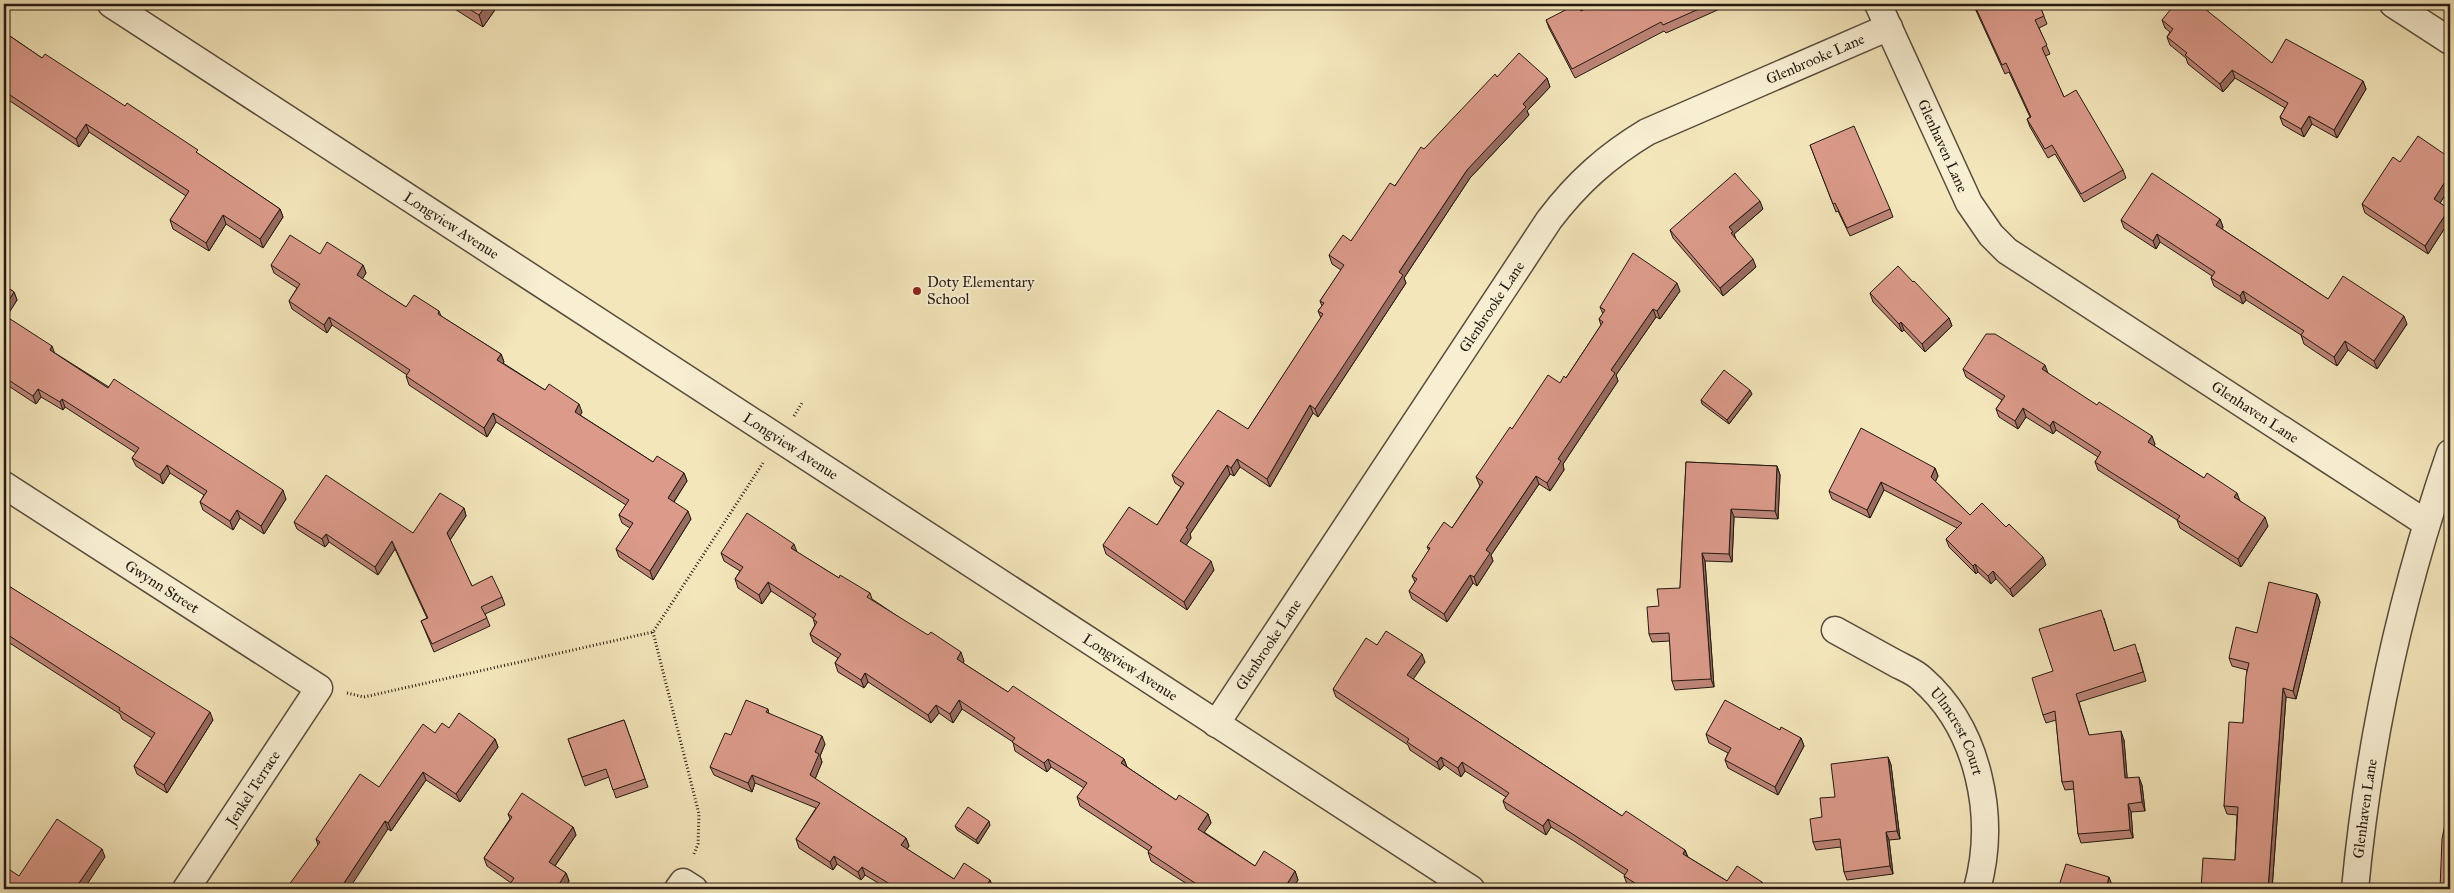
<svg xmlns="http://www.w3.org/2000/svg" width="2454" height="893" font-family="'IM FELL Great Primer',serif">
<rect width="100%" height="100%" fill="#f4e6bb"/>
<filter id="stains"><feTurbulence type="fractalNoise" baseFrequency=".004" numOctaves="4"/><feColorMatrix values="0 0 0 0 .2 0 0 0 0 .09 0 0 0 0 .02 0 0 0 .5 -.17"/></filter>
<radialGradient id="worn" r=".72"><stop offset=".6" stop-color="#630" stop-opacity="0"/><stop offset="1" stop-color="#630" stop-opacity=".3"/></radialGradient>
<g fill="none" stroke-linecap="round" stroke-linejoin="round">
<defs>
<g id="minor">
<path id="s1" d="M111 4 1471 889"/>
<path id="s2" d="M1878 4 1969 203 1991 235 2007 251 2426 523"/>
<path d="M2393 4 2450 41"/>
<path id="s3" d="M4 485 319 688 186 889"/>
<path id="s4" d="M1835 630C1855 641 1875 652 1895 663 1904 668 1915 672 1922 679 1979 729 1997 817 1977 889"/>
<path id="s5" d="M1216 724 1549 220C1577 183 1607 156 1647 132L1889 27"/>
<path d="M678 889 683 882 694 889"/>
<path id="s6" d="M2355 889C2369 741 2401 594 2450 453"/>
</g>
</defs>
<!-- minor casing -->
<use href="#minor" stroke="#584c3c" stroke-width="29"/>
<!-- path -->
<path stroke="#241911" stroke-width="3" stroke-dasharray="1 2.5" stroke-linecap="butt" d="M794 416 802 403
M653 632 699 814 698 844 693 856
M347 693 364 697 653 632 763 463"/>
<!-- minor -->
<use href="#minor" stroke="#f8efd3" stroke-width="26"/>
</g>
<!-- wall -->
<path fill="#bc8477" stroke="#241911" d="M447 4H505L503 7 499 4 483 27Z
M1595 4H1731L1666 33 1664 31 1575 78 1549 28 1546 20 1581 11Z
M1973 4H2039L2047 24 2039 28 2050 54 2045 56 2064 97 2123 170 2126 178 2084 202 2055 154 2048 158 2030 127 2027 119 2030 117 2009 72 2005 74Z
M2162 20 2272 63 2363 81 2366 89 2337 138 2312 124 2304 137 2283 125 2280 117 2285 108 2235 78 2223 92 2188 64 2186 58 2170 45 2167 37 2170 32 2165 28Z
M4 32 42 58 200 155 280 209 283 217 263 248 226 224 209 251 173 229 170 220 186 196 89 132 79 147 4 97Z
M1497 77 1547 78 1550 87 1527 111 1529 115 1470 178 1404 278 1406 283 1318 417 1313 413 1270 487 1240 467 1234 476 1230 474 1190 534 1191 538 1186 545 1214 570 1187 610 1106 554 1103 545 1157 525 1181 487 1175 483 1172 475 1248 429 1321 318 1318 311 1322 306 1320 301 1341 270 1332 264 1329 255 1351 241 1424 149Z
M1810 145 1890 209 1893 217 1850 236 1838 211 1836 212Z
M2450 158V187L2440 203 2449 209 2450 213V220L2428 254 2365 213 2362 204 2400 162Z
M1763 209 1734 234 1736 239 1756 267 1723 296 1673 238 1670 230Z
M2220 219 2223 227 2222 229 2328 299 2407 324 2377 369 2348 350 2337 366 2304 344 2301 335 2246 300 2243 304 2214 286 2211 278 2212 276 2160 242 2156 249 2124 228 2121 220Z
M320 254 363 265 366 273 362 279 406 307 439 311 441 316 501 354 504 362 503 363 545 390 582 412 580 415 653 462 684 473 687 481 674 502 691 519 653 580 619 557 616 549 630 528 622 523 619 515 626 505 496 422 487 437 409 385 406 376 407 375 332 325 327 333 292 309 289 301 297 288 274 273 271 265Z
M1913 282 1949 318 1952 326 1925 352 1904 330 1902 332 1873 302 1870 293Z
M4 285 14 292 17 300 6 317 55 353 286 499 264 534 240 518 233 530 203 510 200 502 204 495 170 473 163 484 136 466 132 458 136 453 65 407 63 410 41 397 36 404 4 383Z
M1680 291 1660 319 1656 317 1616 375 1618 381 1563 464 1564 470 1550 491 1539 484 1491 555 1493 561 1477 586 1473 583 1447 622 1412 599 1409 591 1415 582 1412 576 1429 551 1427 547 1452 528 1480 486 1476 477 1512 429 1566 378 1601 325 1599 319 1603 314 1600 307Z
M1963 369 2047 373 2155 444 2154 446 2240 501 2268 526 2241 567 2180 528 2177 520 2098 470 2095 462 2098 457 2056 430 2053 434 2026 417 2018 429 1999 417 1996 409 2002 400 1966 377Z
M1752 394 1729 424 1702 404 1701 400Z
M1686 462 1777 466 1780 475 1778 519 1734 517 1732 562 1705 561 1714 687 1675 690 1672 681 1670 641 1652 642 1649 634 1659 606 1680 588Z
M1935 468 1938 476 1935 481 1970 515 2006 527 2046 565 2013 597 1996 579 1991 584 1978 572 1976 574 1949 547 1946 539 1957 528 1884 490 1870 518 1832 499 1829 491Z
M464 508 466 516 450 540 472 586 502 597 505 605 485 614 490 626 434 652 421 621 427 618 395 549 378 575 329 542 325 547 297 529 294 522 413 533Z
M797 552 839 578 870 593 872 599 964 661 963 663 1008 692 1124 759 1127 767 1176 800 1208 814 1211 823 1204 832 1255 866 1295 871 1298 880 1292 889H1195L1151 861 1148 852 1149 851 1080 806 1077 797 1084 788 1051 767 1047 772 1015 751 1013 742 962 709 953 723 939 713 931 723 868 682 864 688 838 672 835 663 838 658 813 642 810 634 815 625 813 618 771 591 762 604 738 588 735 579 740 571 724 561 721 553Z
M4 583 213 720 167 793 137 774 134 766 152 738 122 719 120 714 8 642 4 648Z
M2317 594 2320 602 2296 699 2286 697 2272 889H2201L2235 860 2237 815 2227 814 2224 806 2243 723 2247 670 2232 666 2229 658 2257 633Z
M2104 618 2114 651 2138 653 2146 681 2079 702 2089 735 2124 740 2127 778 2142 785 2145 811 2131 812 2133 838 2081 843 2078 834 2074 789 2065 790 2062 782 2056 720 2046 723 2043 715 2053 671Z
M1377 645 1425 662 1413 679 1622 816 1685 850 1688 857 1727 881 1762 882 1765 889H1635L1627 884 1624 876 1625 875 1574 841 1551 827 1546 835 1506 809 1503 801 1506 797 1465 771 1461 777 1444 765 1440 770 1410 750 1408 745 1336 697 1333 689Z
M768 709 769 714 825 744 820 756 822 762 815 779 906 838 909 846 907 849 954 879 990 880 993 888 992 889H888L865 875 861 880 837 864 833 870 799 848 796 839 816 808 755 783 752 792 714 775 710 767Z
M624 720 648 787 616 798 609 777 585 786 568 739Z
M449 728 495 739 498 747 460 802 426 780 391 831 388 829 318 845 316 839 379 787 435 733Z
M1780 730 1801 738 1804 746 1778 795 1728 768 1725 760 1728 753 1709 743 1706 734Z
M1888 757 1891 765 1900 839 1889 840 1893 874 1847 880 1844 872 1841 847 1816 850 1813 842 1822 817 1835 797Z
M508 814 573 827 576 835 555 866 566 873 569 881 564 889H507L511 883 487 866 484 858 510 819Z
M990 825 978 844 957 830 955 826Z"/>
<!-- shaded-wall -->
<path fill="#996c61" stroke="#241911" d="M487 4H499L483 27 479 15Z
M2232 70 2235 78 2223 92 2220 84Z
M1547 78 1550 87 1527 111 1529 115 1470 178 1404 278 1406 283 1318 417 1315 409 1399 272 1467 170 1523 104Z
M2363 81 2366 89 2337 138 2334 130Z
M2309 116 2312 124 2304 137 2301 129Z
M86 124 89 132 79 147 76 139Z
M2450 174V187L2437 208 2434 199Z
M1760 201 1763 209 1734 234 1736 240 1734 242 1729 227Z
M280 209 283 217 263 248 260 239Z
M2449 209 2450 213V220L2428 254 2425 246Z
M223 215 226 224 209 251 206 243Z
M2220 219 2223 227 2219 233 2216 225Z
M2157 234 2160 242 2156 249 2153 241Z
M1753 259 1756 267 1723 296 1720 288Z
M363 265 366 273 360 283 357 275Z
M1677 283 1680 291 1660 319 1657 311Z
M2243 291 2246 300 2243 304 2240 296Z
M14 292 17 300 4 321V308Z
M1653 309 1656 317 1616 375 1618 381 1563 464 1564 470 1550 491 1547 483 1558 459 1611 370Z
M2404 316 2407 324 2377 369 2374 361Z
M329 317 332 325 327 333 324 325Z
M1949 318 1952 326 1925 352 1922 344Z
M1901 322 1904 330 1902 332 1899 324Z
M2345 341 2348 350 2337 366 2334 357Z
M52 346 55 354 50 350Z
M501 354 504 362 500 368 497 360Z
M2045 365 2048 373 2042 369Z
M38 389 41 397 36 404 33 396Z
M1750 390 1752 394 1729 424 1727 420Z
M62 399 65 407 63 410 60 402Z
M579 404 582 412 578 420 575 412Z
M1310 405 1313 413 1270 487 1267 479Z
M2023 408 2026 417 2018 429 2015 421Z
M493 413 496 422 487 437 484 428Z
M2053 421 2056 430 2053 434 2050 426Z
M2152 436 2155 444 2151 450 2148 442Z
M1237 459 1240 467 1234 476 1231 468Z
M167 465 170 473 163 484 160 475Z
M1227 465 1230 474 1190 534 1191 538 1183 550 1180 541 1186 528Z
M1777 466 1780 475 1778 519 1775 511Z
M1935 468 1938 476 1934 485 1931 477Z
M684 473 687 481 671 506 668 498Z
M1536 476 1539 484 1491 555 1493 561 1477 586 1474 577 1486 550Z
M1881 482 1884 490 1870 518 1867 510Z
M283 490 286 499 264 534 261 526Z
M2237 493 2240 501 2234 497Z
M464 508 466 516 450 540 447 533Z
M1731 509 1734 517 1732 562 1729 554Z
M237 510 240 518 233 530 230 521Z
M688 511 691 519 653 580 650 571Z
M2265 517 2268 526 2241 567 2238 559Z
M326 534 329 542 325 547 322 539Z
M392 541 395 549 378 575 375 567Z
M794 544 797 552 791 548Z
M1702 553 1705 561 1714 687 1711 679Z
M2043 557 2046 565 2013 597 2010 589Z
M1211 561 1214 570 1187 610 1184 602Z
M1975 564 1978 572 1976 574 1973 566Z
M1993 571 1996 579 1991 584 1988 576Z
M1470 575 1473 583 1447 622 1444 614Z
M768 582 771 591 762 604 759 595Z
M2317 594 2320 602 2296 699 2293 691Z
M5 633 8 642 4 648V636Z
M961 652 964 661 960 667 957 659Z
M1422 654 1425 662 1410 684 1407 675Z
M865 673 868 682 864 688 861 680Z
M2283 688 2286 697 2272 889H2268Z
M959 700 962 709 953 723 950 714Z
M936 705 939 713 931 723 928 715Z
M210 712 213 720 167 793 164 785Z
M2121 731 2124 740 2128 787 2125 778Z
M822 736 825 744 820 756 822 762 813 784 810 775 815 752Z
M1801 738 1804 746 1778 795 1775 787Z
M495 739 498 747 460 802 456 794Z
M1441 757 1444 765 1440 770 1437 762Z
M1888 757 1891 765 1900 839 1897 831Z
M1048 759 1051 767 1047 772 1044 763Z
M1124 759 1127 767 1121 763Z
M1462 762 1465 771 1461 777 1458 768Z
M423 772 426 780 391 831 388 823Z
M752 775 755 783 752 792 748 783Z
M2139 777 2142 785 2145 811 2142 802Z
M2128 804 2131 812 2133 838 2130 830Z
M1208 814 1211 823 1201 837 1198 829Z
M1548 819 1551 827 1546 835 1543 826Z
M385 821 388 829 349 889H340Z
M989 821 990 825 978 844 976 840Z
M573 827 576 835 552 870 549 862Z
M1886 832 1889 840 1893 874 1890 866Z
M906 838 909 846 904 853 901 845Z
M102 849 105 857 84 889H75Z
M1685 850 1688 858 1683 854Z
M834 856 837 864 833 870 830 862Z
M862 867 865 875 861 880 858 872Z
M1295 871 1298 880 1292 889H1284Z
M566 873 569 881 564 889H556Z
M2109 877 2112 885 2111 889H2106Z
M990 880 993 888 992 889H984Z
M1762 882 1765 889H1758Z"/>
<!-- building -->
<path fill="#db9a8a" stroke="#241911" d="M461 4H487L479 15Z
M1577 4 1581 11 1595 4H1710L1663 25 1661 22 1572 69 1546 20Z
M1974 4H2039L2044 16 2035 20 2047 45 2042 48 2064 97 2076 90 2123 170 2081 194 2052 145 2045 149 2027 119 2031 117 2006 63 2002 65Z
M2175 4H2199L2272 63 2286 39 2363 81 2334 130 2309 116 2301 129 2280 117 2288 103 2232 70 2220 84 2185 55 2187 53 2167 37 2173 29 2162 20Z
M4 32 42 58 45 54 125 106 127 103 198 150 196 152 280 209 260 239 223 215 206 243 170 220 189 191 86 124 76 139 4 91Z
M1519 53 1547 78 1523 104 1526 107 1467 170 1399 272 1403 275 1315 409 1310 405 1267 479 1237 459 1231 468 1227 465 1186 528 1188 529 1180 541 1211 561 1184 602 1103 545 1129 507 1157 525 1184 483 1172 475 1218 410 1248 429 1323 314 1318 311 1324 303 1320 301 1344 265 1329 255 1343 235 1351 241 1390 183 1395 186 1421 147 1424 149 1495 74 1497 77Z
M1854 126 1890 209 1847 228 1835 203 1833 204 1810 145Z
M2418 136 2450 158V174L2434 199 2449 209 2425 246 2362 204 2393 157 2400 162Z
M1735 173 1760 201 1729 227 1733 232 1731 233 1753 259 1720 288 1670 230Z
M2152 173 2220 219 2216 225 2328 299 2343 276 2404 316 2374 361 2345 341 2334 357 2301 335 2304 331 2243 291 2240 296 2211 278 2215 272 2157 234 2153 241 2121 220Z
M290 235 320 254 327 242 363 265 357 275 406 307 414 295 439 311 438 314 501 354 497 360 545 390 549 384 579 404 575 412 653 462 657 456 684 473 668 498 688 511 650 571 616 549 633 523 619 515 629 500 493 413 484 428 406 376 410 370 329 317 324 325 289 301 300 284 271 265Z
M1633 253 1677 283 1657 311 1653 309 1611 370 1615 373 1558 459 1561 461 1547 483 1536 476 1486 550 1490 553 1474 577 1470 575 1444 614 1409 591 1417 579 1412 576 1430 548 1427 547 1444 522 1452 528 1483 482 1476 477 1510 427 1512 429 1548 375 1560 383 1564 376 1566 378 1603 322 1599 319 1605 310 1600 307Z
M1898 266 1913 282 1914 281 1949 318 1922 344 1901 322 1899 324 1870 293Z
M4 285 14 292 4 308Z
M4 315 52 346 50 350 108 388 114 379 283 490 261 526 237 510 230 521 200 502 207 491 167 465 160 475 132 458 139 448 62 399 60 402 38 389 33 396 4 377Z
M1986 334H1995L2045 365 2042 369 2097 405 2099 402 2152 436 2148 442 2204 478 2207 473 2237 493 2234 497 2265 517 2238 559 2177 520 2180 516 2095 462 2101 452 2053 421 2050 426 2023 408 2015 421 1996 409 2005 396 1963 369Z
M1724 370 1750 390 1727 420 1701 400Z
M1861 428 1935 468 1931 477 1970 515 1982 503 2006 527 2009 524 2043 557 2010 589 1993 571 1988 576 1975 564 1973 566 1946 539 1962 523 1881 482 1867 510 1829 491Z
M1686 462 1777 466 1775 511 1731 509 1729 554 1702 553 1711 679 1672 681 1669 633 1649 634 1647 607 1659 606 1657 589 1680 588Z
M326 475 413 533 440 493 464 508 447 533 472 586 492 576 502 597 481 607 487 618 432 644 421 621 428 618 392 541 375 567 326 534 322 539 294 522Z
M747 513 794 544 791 548 839 578 840 575 870 593 867 597 928 635 931 632 961 652 957 659 1008 692 1013 686 1124 759 1121 763 1176 800 1179 795 1208 814 1198 829 1255 866 1264 851 1295 871 1284 889H1204L1148 852 1152 847 1077 797 1087 783 1048 759 1044 763 1012 742 1015 738 959 700 950 714 936 705 928 715 865 673 861 680 835 663 841 654 810 634 817 622 813 619 816 614 768 582 759 595 735 579 743 567 721 553Z
M2269 582 2317 594 2293 691 2283 688 2268 889H2201L2203 858 2235 860 2238 807 2224 806 2229 722 2243 723 2246 676 2249 663 2229 658 2236 627 2257 633Z
M4 583 210 712 164 785 134 766 155 733 119 710 120 708 5 633 4 636Z
M2101 610 2114 651 2135 644 2143 672 2076 694 2089 735 2121 731 2125 778 2139 777 2142 802 2128 804 2130 830 2078 834 2073 781 2062 782 2055 711 2043 715 2032 678 2053 671 2039 629Z
M1386 631 1422 654 1407 675 1622 816 1626 811 1685 850 1683 854 1727 881 1737 866 1762 882 1758 889H1644L1624 876 1628 870 1571 833 1548 819 1543 826 1503 801 1509 793 1462 762 1458 768 1441 757 1437 762 1407 742 1409 739 1333 689 1366 638 1377 645Z
M746 700 768 709 766 712 822 736 815 752 819 754 810 775 906 838 901 845 954 879 964 863 990 880 984 889H898L862 867 858 872 834 856 830 862 796 839 820 803 752 775 748 783 710 767 725 733 731 735Z
M1725 700 1780 730 1781 727 1801 738 1775 787 1725 760 1731 748 1706 734Z
M459 713 495 739 456 794 423 772 388 823 385 821 340 889H286L320 842 316 839 360 774 379 787 423 724 435 733 442 723 449 728Z
M624 720 645 779 613 790 606 769 582 777 568 739Z
M1888 757 1897 831 1886 832 1890 866 1844 872 1840 839 1813 842 1810 819 1822 817 1820 798 1835 797 1831 764Z
M522 793 573 827 549 862 566 873 556 889H507L514 878 484 858 512 817 508 814Z
M2450 799V889H2440L2442 839Z
M968 807 989 821 976 840 955 826Z
M57 819 102 849 75 889H4V866L19 876Z
M2066 864 2109 877 2106 889H2058Z"/>
<!-- markers -->
<circle fill="#8f2418" stroke="#f8efd3" stroke-width="2" cx="917" cy="291" r="5"/>
<g text-anchor="middle" dominant-baseline="central" stroke-width="4" stroke-linejoin="round" paint-order="stroke">
<!-- street labels -->
<g font-size="15" fill="#241911" stroke="#f8efd3">
<text stroke="none"><textPath href="#s5" startOffset="920">Glenbrooke Lane</textPath></text>
<text stroke="none"><textPath href="#s2" startOffset="156">Glenhaven Lane</textPath></text>
<text stroke="none"><textPath href="#s1" startOffset="406">Longview Avenue</textPath></text>
<text stroke="none"><textPath href="#s5" startOffset="500">Glenbrooke Lane</textPath></text>
<text stroke="none"><textPath href="#s2" startOffset="576">Glenhaven Lane</textPath></text>
<text stroke="none"><textPath href="#s1" startOffset="811">Longview Avenue</textPath></text>
<text stroke="none"><textPath href="#s3" startOffset="188">Gwynn Street</textPath></text>
<text stroke="none"><textPath href="#s5" startOffset="95">Glenbrooke Lane</textPath></text>
<text stroke="none"><textPath href="#s1" startOffset="1216">Longview Avenue</textPath></text>
<text stroke="none"><textPath href="#s4" startOffset="164">Ulmcrest Court</textPath></text>
<text transform="translate(253 788) rotate(-57)">Jenkel Terrace</text>
<text stroke="none"><textPath href="#s6" startOffset="81">Glenhaven Lane</textPath></text>
</g>
<!-- poi labels -->
<g font-size="15" fill="#241911" stroke="#f8efd3" text-anchor="start">
<text x="927" y="282">Doty Elementary<tspan x="927" dy="17">School</tspan></text>
</g>
</g>
<!-- margin -->
<rect width="2454" height="893" fill="none" stroke="#f4e6bb" stroke-width="20"/>
<rect x="5" y="5" width="2444" height="883" fill="none" stroke="#241911" stroke-width="2.5"/>
<rect x="10" y="10" width="2434" height="873" fill="none" stroke="#241911"/>
<rect width="100%" height="100%" filter="url(#stains)"/>
<rect width="100%" height="100%" fill="url(#worn)"/>
</svg>
